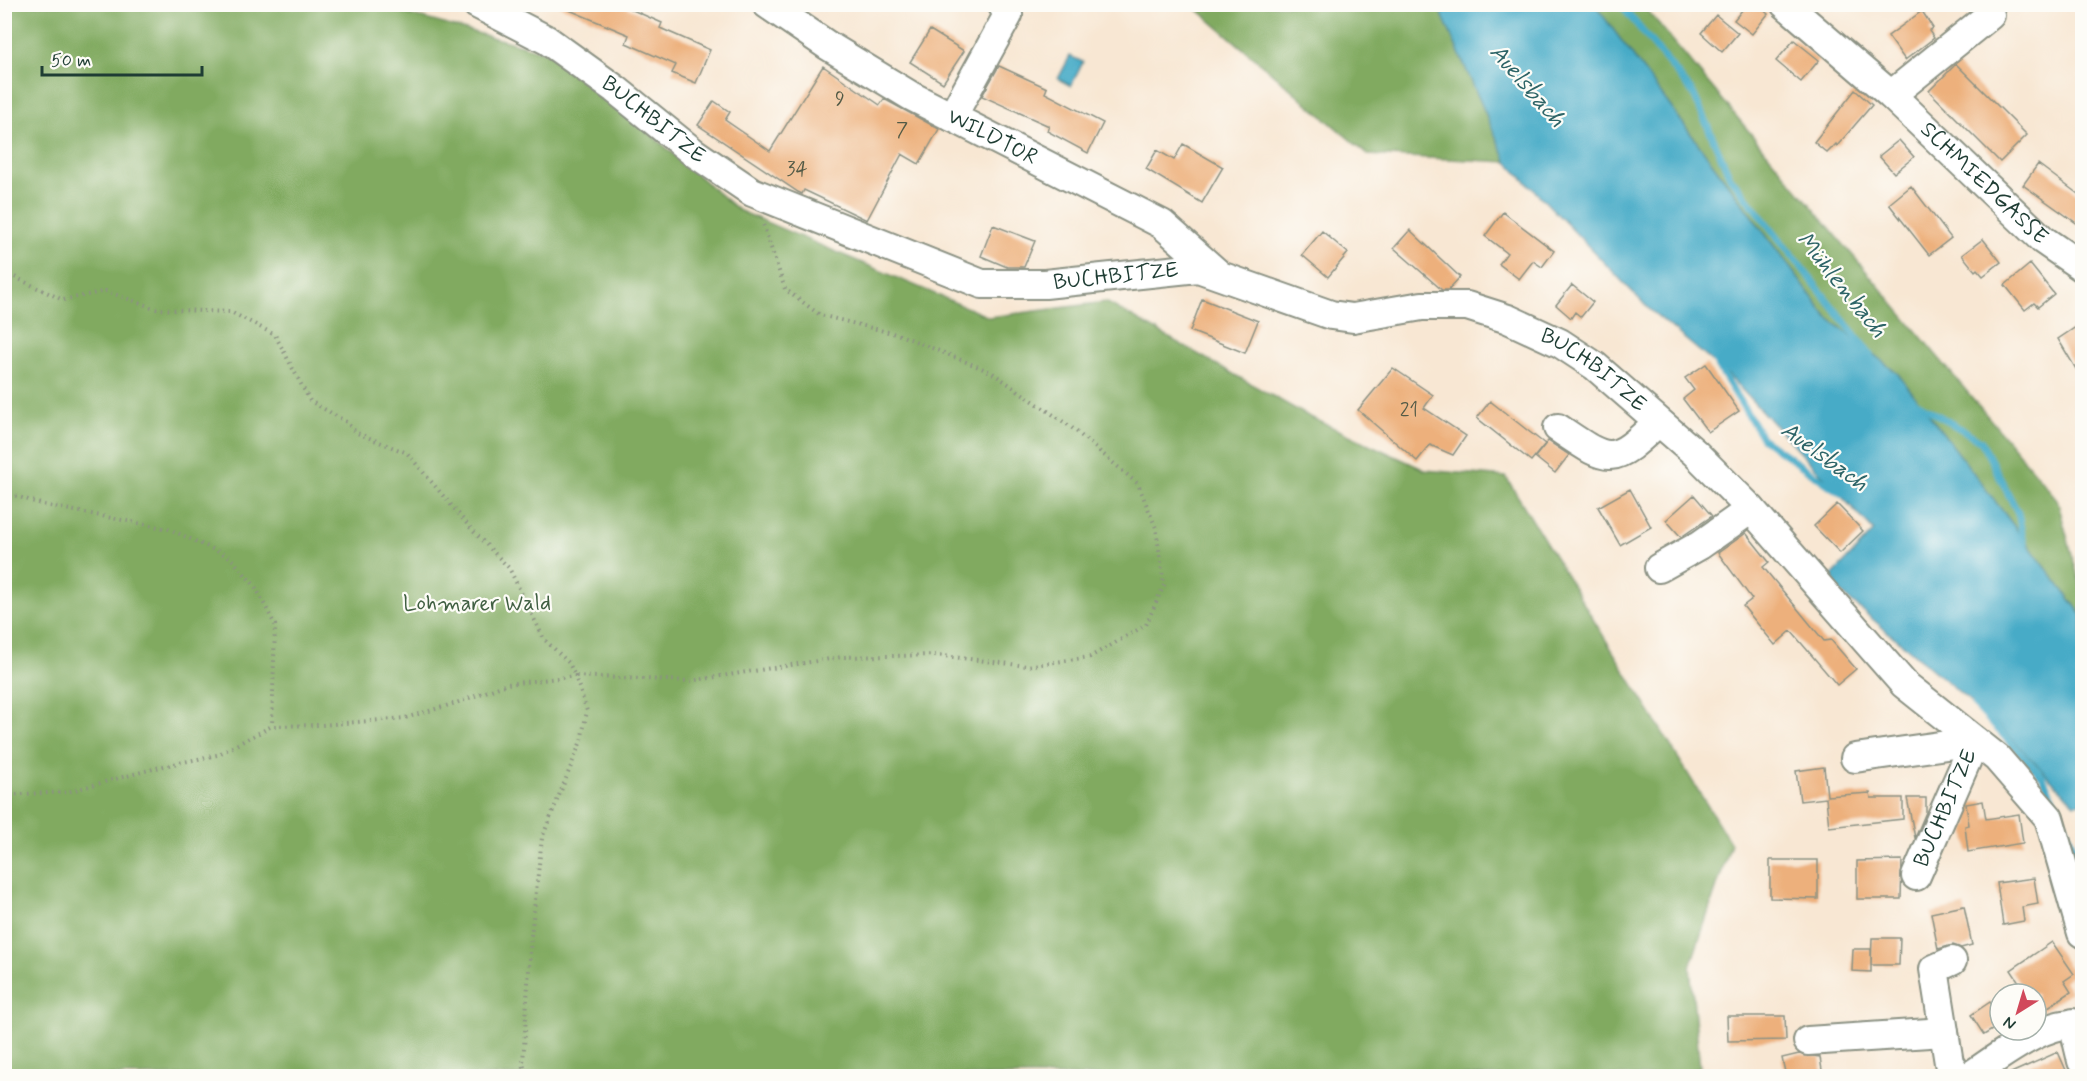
<svg xmlns="http://www.w3.org/2000/svg" width="2087" height="1081" font-family="Mynerve,sans-serif">
<rect width="100%" height="100%" fill="#fdfcf7"/>
<filter id="ink" filterUnits="userSpaceOnUse"><feTurbulence type="fractalNoise" baseFrequency=".0167" numOctaves="2"/><feDisplacementMap in="SourceGraphic" scale="12" xChannelSelector="R" yChannelSelector="G"/><feConvolveMatrix kernelMatrix="1 2 1 2 8 2 1 2 1" color-interpolation-filters="sRGB"/></filter>
<filter id="wash" filterUnits="userSpaceOnUse"><feTurbulence type="fractalNoise" baseFrequency=".008" numOctaves="4" result="noise"/><feDisplacementMap in="SourceGraphic" scale="24" xChannelSelector="R" yChannelSelector="G"/><feGaussianBlur stdDeviation="1.35" result="paint"/><feColorMatrix in="noise" values="0 0 0 0 0 0 0 0 0 0 0 0 0 0 0 0 0 1.4 0 .05"/><feComposite in="paint" operator="in"/></filter>
<g filter="url(#wash)">
<rect width="100%" height="100%" fill="#f8e7d3"/>
<!-- forest -->
<path fill="#81aa61" stroke="#50744a" stroke-width="1.5" d="M5 5H375L561 56 738 210 989 317 1106 302 1308 416 1425 470 1506 477 1731 844 1690 967 1700 1067 1673 1076H5Z
M1192 5H1433L1441 12 1507 162 1368 155Z
M1595 5H1643L2057 499 2082 591V615L1898 374 1826 316Z"/>
<!-- water -->
<path fill="#47abc7" stroke="#33747e" stroke-width="1.5" d="M1433 5H1595L1826 316 1898 374 2082 615V803L2075 804 1995 722 1827 581 1874 531 1728 375 1648 308 1507 162 1441 12Z
M1070 56 1083 62 1071 86 1058 79Z"/>
<g fill="none" stroke-linecap="round" stroke-linejoin="round">
<!-- stream -->
<path stroke="#47abc7" stroke-width="7" d="M1620 4 1693 93 1730 177 1870 354
M1715 361 1763 439 1842 494
M1914 401 1981 441 2018 513 2024 543
M1975 705 2043 777 2058 810
M2064 823 2082 872"/>
</g>
<g id="blocks">
<!-- building -->
<path fill="#edb07b" d="M555 4H619L662 23 660 28 710 50 696 83 672 73 676 65 626 43 629 35Z
M1747 4H1757L1768 14 1752 34 1734 20Z
M1922 11 1933 28 1929 31 1934 38 1905 60 1888 36Z
M1716 15 1738 33 1722 52 1701 33Z
M930 30 964 51 943 83 910 62Z
M1794 40 1819 60 1801 82 1776 61Z
M1956 64 2027 135 2000 162 1929 91Z
M823 66 880 105 884 99 939 129 919 164 902 154 867 220 804 190 802 194 798 192 698 125 714 101 730 112 725 120 770 151Z
M999 66 1047 88 1045 93 1103 123 1088 153 1047 131 1049 126 982 96Z
M1855 90 1872 105 1837 146 1836 144 1827 153 1814 142Z
M1899 140 1914 157 1894 173 1879 156Z
M1183 144 1223 167 1202 203 1146 169 1157 150 1174 160Z
M2038 164 2082 197V227L2023 185Z
M1911 186 1951 238 1929 255 1889 204Z
M1503 212 1554 251 1542 267 1533 261 1519 279 1499 264 1507 253 1485 236Z
M993 225 1035 241 1024 267H1007L981 256Z
M1410 230 1460 277 1448 290H1442L1394 248Z
M1322 231 1348 253 1328 277 1302 255Z
M1983 239 2001 262 1983 276 1977 269 1975 271 1962 255Z
M2030 264 2054 294 2038 307 2034 303 2025 310 2005 285Z
M1572 285 1593 302 1581 317 1575 312 1571 318 1556 305Z
M1202 299 1258 321 1245 353 1190 331Z
M2082 323V379L2058 339Z
M1706 364 1739 411 1708 432 1683 399 1694 390 1685 378Z
M1393 368 1433 395 1424 408 1466 436 1453 455 1430 445 1417 461 1358 410Z
M1490 401 1545 444 1531 461 1477 418Z
M1548 441 1569 455 1555 473 1535 457Z
M1630 489 1651 527 1620 545 1598 507Z
M1694 495 1712 516 1681 537 1666 520Z
M1837 504 1863 531 1840 553 1814 526Z
M1746 533 1769 562 1763 567 1824 641 1831 640 1856 669 1837 685 1791 631 1775 645 1743 606 1752 599 1718 553Z
M1824 767 1827 796 1870 793 1871 798H1903V819L1829 827 1826 798 1800 801 1796 771Z
M1907 798H1926V812L1915 838Z
M1983 801 1986 819 2019 814 2023 843 1968 852 1965 826 1969 825 1966 804Z
M1770 860H1818V899L1770 898Z
M1902 860 1901 899H1857V861Z
M2034 878 2038 904 2022 907 2024 921 2003 925 1997 883Z
M1964 906 1972 945 1961 948 1953 945 1938 949 1931 913Z
M1872 938H1900L1899 965H1871Z
M2052 942 2074 974 2064 981 2071 992 2036 1015V994H2027L2011 970Z
M1853 949H1871V972L1852 971Z
M1990 1002 2000 1017V1025L1984 1035 1971 1015Z
M1727 1016H1785L1786 1040 1728 1041Z
M2058 1052 2069 1077H2002Z
M1799 1054 1820 1057 1823 1077H1786L1782 1058Z"/>
</g>
</g>
<g filter="url(#ink)">
<use href="#blocks" fill-opacity="0" stroke="#8c9284" stroke-width="1.5"/>
<g fill="none" stroke-linecap="round" stroke-linejoin="round">
<defs>
<g id="minor">
<path id="s1" d="M477 4 547 40 615 89 693 152 752 192 982 284H1045L1198 268 1331 315 1353 318 1422 306H1467L1508 319 1560 343 1595 366 1695 453 1751 509 1904 684 1997 758 2049 818 2082 933"/>
<path id="s2" d="M767 4 827 45 911 96 1162 224 1216 272"/>
<path id="s3" d="M1785 4 1891 95 2043 240 2082 267"/>
<path d="M1891 95 1990 15"/>
<path d="M952 117 1008 15 1002 4"/>
<path d="M1558 428C1610 463 1611 467 1658 422"/>
<path d="M1659 568 1700 545 1751 509"/>
<path d="M1855 758 1975 741"/>
<path id="s4" d="M1916 876 1975 741"/>
<path d="M1952 961 1934 969 1949 1063 1958 1076"/>
<path d="M2073 1023 2082 1061"/>
<path d="M1808 1041 1944 1032"/>
<path d="M1970 1076C1996 1059 2051 1015 2082 1026"/>
</g>
</defs>
<!-- minor casing -->
<use href="#minor" stroke="#8c9284" stroke-width="32"/>
<!-- path -->
<path stroke="#8c9284" stroke-width="4" stroke-dasharray="1.5 4.5" stroke-linecap="butt" d="M4 272 63 300 106 291 157 309 231 312 275 335 310 401 345 421 357 433 407 453 473 531 509 568 544 639 569 663 575 676 690 681 842 657 936 655 1027 666 1090 657 1146 625 1164 585 1156 528 1138 484 1071 427 991 372 900 335 820 315 785 289 762 221
M4 492 44 505 169 529 230 557 255 586 275 625 272 726
M4 795 67 792 164 766 217 755 272 726 322 725 405 718 456 703 507 684 575 676 587 711 581 741 542 838 531 936 523 1063 526 1076"/>
<!-- minor -->
<use href="#minor" stroke="#fff" stroke-width="28"/>
</g>
</g>
<g text-anchor="middle" dominant-baseline="central" stroke-width="4.5" stroke-linejoin="round" paint-order="stroke">
<!-- number labels -->
<g font-size="20" fill="#525a46">
<text x="840" y="99">9</text>
<text x="902" y="130">7</text>
<text x="797" y="169">34</text>
<text x="1409" y="410">21</text>
</g>
<!-- street labels -->
<g font-size="22" fill="#1f3d34" stroke="#fdfcf7">
<text stroke="none"><textPath href="#s1" startOffset="212">BUCHBITZE</textPath></text>
<text stroke="none"><textPath href="#s2" startOffset="262">WILDTOR</textPath></text>
<text stroke="none"><textPath href="#s3" startOffset="268">SCHMIEDGASSE</textPath></text>
<text stroke="none"><textPath href="#s1" startOffset="716">BUCHBITZE</textPath></text>
<text stroke="none"><textPath href="#s1" startOffset="1220">BUCHBITZE</textPath></text>
<text stroke="none"><textPath href="#s4" startOffset="74">BUCHBITZE</textPath></text>
</g>
<!-- park labels -->
<g font-size="22" fill="#405f42" stroke="#fdfcf7">
<text x="477" y="604">Lohmarer Wald</text>
</g>
<!-- water labels -->
<g font-size="24" font-style="italic" fill="#2d6467" stroke="#fdfcf7">
<text transform="translate(1527 86) rotate(49)">Auelsbach</text>
<text transform="translate(1841 285) rotate(51)">Mühlenbach</text>
<text transform="translate(1824 457) rotate(36)">Auelsbach</text>
</g>
</g>
<!-- margin -->
<rect width="2087" height="1081" fill="none" stroke="#fdfcf7" stroke-width="24"/>
<!-- north arrow -->
<g transform="translate(2018 1012) rotate(217)"><circle r="28" fill="#fdfcf7" stroke="#a4b0a9" stroke-width="1.5"/>
<path d="M0-4.5L10 22L0 15L-10 22Z" fill="#d1495b"/>
<text y="-9" font-size="16" font-weight="bold" text-anchor="middle" fill="#1f3d34">N</text>
</g>
<!-- scale -->
<path d="M42 66v9h160v-9" fill="none" stroke="#1f3d34" stroke-width="3"/>
<text x="51" y="66" font-size="18" fill="#1f3d34" stroke="#fdfcf7" stroke-width="4.5" paint-order="stroke">50 m</text>
</svg>
